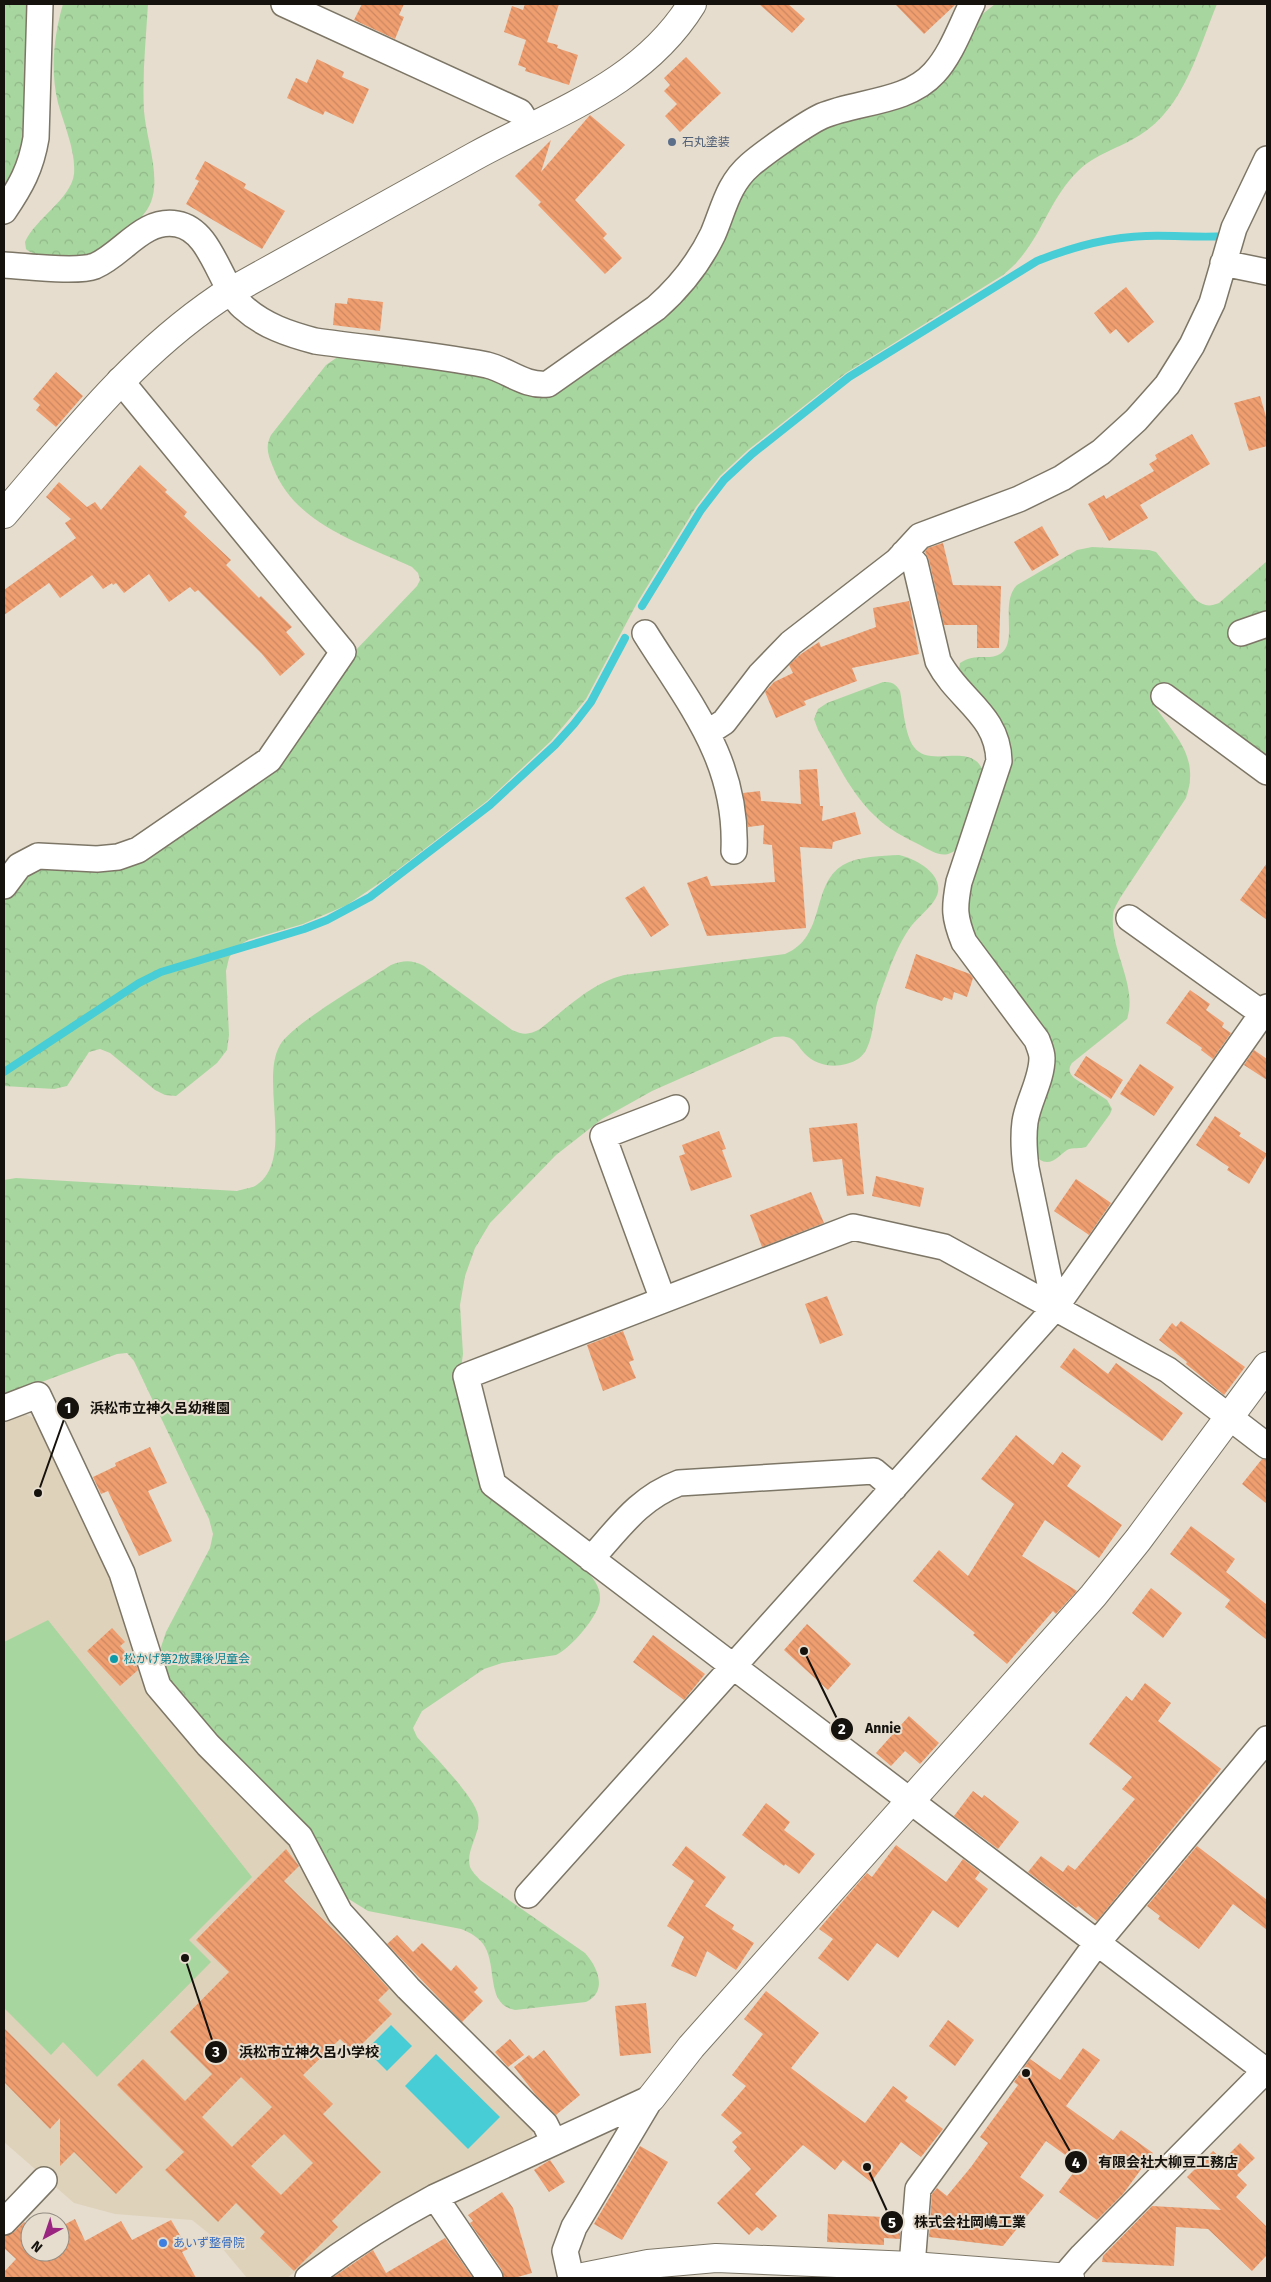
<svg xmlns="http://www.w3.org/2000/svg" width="1271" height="2282" font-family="'Fira Sans','Noto Sans JP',sans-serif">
<defs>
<pattern id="forest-crowns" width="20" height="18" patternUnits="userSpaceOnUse" patternTransform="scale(1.25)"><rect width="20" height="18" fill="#a8d69f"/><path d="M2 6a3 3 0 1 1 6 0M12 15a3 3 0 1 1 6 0" fill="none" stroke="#90b788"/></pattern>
<pattern id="building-back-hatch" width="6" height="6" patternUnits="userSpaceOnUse" patternTransform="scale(1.25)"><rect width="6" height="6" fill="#ef9e70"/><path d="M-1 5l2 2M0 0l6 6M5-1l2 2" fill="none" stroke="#cc8760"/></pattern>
</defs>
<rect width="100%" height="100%" fill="#e6ddce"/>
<!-- built -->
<path fill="#dfd2bb" d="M22 1413 38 1420 112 1577 148 1691 291 1844 534 2128 531 2139 429 2185 383 2210 339 2238 287 2278H247L212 2236 192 2220 115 2214 74 2203 4 2142V1420Z"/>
<!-- forest -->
<path fill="url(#forest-crowns)" d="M4 4H27L23 136 20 156 4 188Z
M63 4H148C146 39 142 75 144 111 146 138 161 176 151 202 144 222 102 254 81 257 68 260 35 258 26 249L25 242C35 219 71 199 74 174 76 151 64 125 58 103 50 71 54 35 63 4Z
M995 4H1217C1198 50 1184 108 1140 135 1120 148 1095 154 1078 171 1046 202 1041 245 1003 275L846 373 748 450 720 476 696 507 637 603 586 699 551 741 487 801 387 878 347 905 303 924 248 940 236 947 229 958 226 971 229 1035 227 1050 217 1063 176 1096 165 1095 155 1090 110 1053 100 1049 89 1052 67 1086 54 1089 4 1086V902L26 873 32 868H97L276 766 354 652 417 586 420 580 418 573 412 567C361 543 295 525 273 467 268 455 265 447 271 435L326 365 339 356 477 371 525 389 661 314 743 182 811 131 903 101 980 16Z
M1092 547 1149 550 1156 552 1196 600C1204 606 1209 607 1219 603L1267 561V761L1152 697 1154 705C1176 737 1200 757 1186 798L1120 898C1117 904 1113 910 1113 916 1110 951 1138 985 1127 1019L1072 1063C1068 1069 1069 1073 1074 1078L1107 1100 1112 1109 1110 1114 1086 1147C1080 1149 1073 1147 1067 1150 1061 1154 1055 1162 1047 1162 1019 1161 1043 1094 1047 1080L972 937 964 902 1004 779 958 673 960 663C976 652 989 661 1000 654 1019 643 999 603 1017 585L1077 550Z
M883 682C892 682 895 683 900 691 903 706 905 736 914 747 928 766 959 748 976 761 979 763 981 767 983 770L962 843C948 861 938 855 920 845 904 837 888 829 875 816 850 793 835 758 818 730L814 719 818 709 827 703Z
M899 855C918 859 950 878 934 901 927 911 916 919 909 929 899 944 892 961 886 978 883 986 880 994 877 1003 873 1019 873 1050 858 1059 841 1069 819 1068 805 1054 799 1048 795 1038 786 1037 782 1036 778 1037 774 1037L652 1091 602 1119 556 1155 490 1223 475 1248 465 1276 460 1305 463 1354 458 1389 483 1491 584 1568C592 1577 600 1585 600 1598 601 1614 570 1649 556 1655L502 1663 484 1669 422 1711 413 1728 417 1737C431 1753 475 1797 478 1815 482 1833 465 1850 470 1867 472 1872 477 1876 480 1880L585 1953C598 1967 608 1992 586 2002L515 2010C486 2005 497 1968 485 1947 480 1938 471 1933 461 1929L368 1911 347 1898 169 1679 163 1665 161 1647 166 1632 210 1548 213 1534 209 1519 134 1361 127 1353 117 1354 4 1396V1180L16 1178 237 1191C243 1189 251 1188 255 1186 296 1161 259 1081 280 1045 292 1024 367 981 391 965 404 960 412 960 424 966L512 1030C523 1035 529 1035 540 1029 566 1009 591 983 624 975L785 954C827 937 810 885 843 865 858 856 882 856 899 855Z"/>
<!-- green -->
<path fill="#a8d69f" d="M48 1620 252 1877 189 1940 211 1962 97 2077 63 2042 51 2055 4 2008V1642Z"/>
<!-- water -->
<path fill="#47cdd5" d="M391 2025 412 2046 387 2071 366 2050Z
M436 2054 500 2117 468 2149 405 2086Z"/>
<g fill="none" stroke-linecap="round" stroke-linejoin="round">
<!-- stream -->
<path stroke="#47cdd5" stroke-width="8" d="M642 606 701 510 724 480 752 454 849 377 1037 261C1072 247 1108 237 1146 236 1173 235 1200 238 1227 236
M4 1072 139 983 161 972 304 929 327 920 370 897 490 805 555 745 574 724 591 702 625 638"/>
</g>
<!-- building -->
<path fill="url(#building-back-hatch)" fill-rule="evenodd" d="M362 4H404L399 15 404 17 395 39 354 20Z
M525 4H559L547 42 558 45 557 48 578 55 569 85 525 71 526 68 518 65 526 40 504 32 512 6 523 10Z
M759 4H788L805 19 792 33Z
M895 4H956L924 34Z
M686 57 721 93 680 132 665 116 677 104 664 91 670 85 664 78Z
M317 59 344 72 342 77 369 89 353 124 325 111 323 115 287 98 296 78 307 83Z
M590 115 625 145 575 200 607 234 603 238 622 258 605 274 538 205 541 202 515 176 551 140 541 172Z
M205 161 246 184 244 188 285 211 262 249 186 204 199 181 195 179Z
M1126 287 1154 322 1128 343 1116 329 1110 334 1094 313Z
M348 298 383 302 380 331 333 325 335 303 347 304Z
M56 372 83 396 56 427 36 410 40 405 33 399Z
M1260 396 1267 420V446L1249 451 1234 403Z
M1192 434 1210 464 1140 505 1148 518 1109 541 1088 504 1104 495 1106 499 1154 471 1149 464 1157 459 1155 455Z
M140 465 167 490 165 492 187 512 184 516 231 560 226 565 259 598 261 596 292 627 286 632 305 654 280 676 262 654 198 590 195 592 190 587 169 602 149 574 124 593 116 583 113 585 112 583 103 589 92 575 60 598 49 583 4 615V590L76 538 65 523 71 519 46 497 59 482 87 507 95 502 101 510Z
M1042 526 1059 555 1032 571 1014 542Z
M943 543 953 585 1001 586 999 648H977V625H944L929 560 925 552 928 548Z
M909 601 919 654 852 668 857 681 804 701 806 705 776 718 765 692 774 682 793 673 789 665 801 654 819 642 821 647 876 627 873 608Z
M817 769 820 806H823L822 821 855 812 861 834 833 842 832 849 800 847 806 928 707 936 687 883 707 876 711 886 775 882 772 845 763 844 764 825 748 827 743 793 760 791 761 801 801 804 799 770Z
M1267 863V920L1240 900Z
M644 886 669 925 651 937 625 898Z
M916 954 970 974 973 978 967 997 954 992 952 1000 944 997 942 1001 905 988Z
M1190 990 1210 1004 1206 1010 1224 1023 1222 1027 1231 1033 1213 1059 1201 1050 1202 1048 1166 1023Z
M1254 1050 1267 1059V1080L1244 1065Z
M1086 1056 1123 1080 1111 1099 1074 1075Z
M1140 1064 1174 1087 1154 1116 1120 1094Z
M1215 1116 1241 1133 1239 1136 1267 1154 1249 1184 1227 1170 1229 1167 1196 1145Z
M857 1123 864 1194 847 1196 842 1159 813 1162 809 1128Z
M719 1131 726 1149 722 1150 732 1177 691 1191 679 1156 685 1154 682 1145Z
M876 1176 924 1188 920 1207 872 1196Z
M1076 1179 1111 1203 1089 1235 1054 1211Z
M811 1192 824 1223 762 1247 750 1215Z
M827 1296 843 1335 820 1344 805 1304Z
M1181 1321 1245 1367 1224 1395 1186 1364 1187 1362 1159 1340 1172 1323 1176 1327Z
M623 1331 634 1360 629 1362 636 1378 603 1391 587 1345Z
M1074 1348 1108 1374 1116 1363 1183 1413 1162 1441 1060 1367Z
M1016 1435 1053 1465 1062 1452 1081 1466 1067 1486 1122 1525 1099 1558 1045 1520 1022 1556 1077 1591 1056 1614 1053 1611 1007 1664 973 1635 975 1633 913 1581 939 1550 968 1576 1014 1504 981 1479Z
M150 1447 167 1483 148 1491 172 1541 139 1556 108 1491 101 1494 93 1477 116 1466 115 1463Z
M1262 1459 1267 1460V1504L1242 1484Z
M1191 1526 1235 1559 1226 1572 1267 1605V1640L1225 1607 1230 1600 1170 1554Z
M1151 1588 1182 1613 1163 1638 1132 1613Z
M807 1624 851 1664 828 1690 784 1650Z
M112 1628 125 1642 120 1646 135 1663 138 1670 120 1686 87 1651Z
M653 1635 705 1674 684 1700 633 1662Z
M1145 1683 1171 1703 1158 1721 1221 1769 1097 1921 1078 1906 1076 1908 1028 1872 1041 1856 1063 1872 1068 1865 1075 1870 1135 1799 1122 1789 1132 1777 1089 1744 1126 1696 1132 1701Z
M909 1716 939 1743 920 1764 905 1751 891 1766 876 1753Z
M973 1791 982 1798 984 1795 1019 1822 998 1849 954 1816Z
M766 1803 790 1822 784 1830 815 1854 799 1874 785 1864 784 1866 742 1835Z
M896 1845 946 1882 963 1859 980 1872 975 1879 988 1889 958 1928 933 1910 898 1958 877 1943 848 1981 818 1958 833 1939 819 1929 867 1873 872 1877Z
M686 1846 726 1877 705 1906 734 1925 732 1929 754 1943 736 1970 707 1951 696 1977 671 1966 684 1937 667 1926 694 1881 672 1865Z
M1197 1846 1267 1900V1930L1233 1904 1199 1949 1158 1919 1160 1916 1147 1906Z
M286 1849 299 1866 284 1881 352 1948 389 1989 378 2000 392 2014 354 2052 340 2039 303 2075 333 2104 323 2114 381 2172 332 2221 338 2227 294 2271 260 2238 265 2232 236 2203 218 2222 165 2170 184 2152 117 2085 143 2059 185 2101 212 2074 170 2032 229 1972 196 1940ZM241 2077 272 2107 232 2147 202 2117ZM284 2134 313 2163 281 2195 251 2166Z
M397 1935 413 1952 422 1943 451 1971 456 1965 478 1988 474 1992 483 2001 462 2022 387 1944Z
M766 1991 819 2033 791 2068 821 2091 865 2123 893 2086 908 2097 905 2101 943 2129 921 2157 901 2142 871 2182 843 2160 835 2170 803 2145 755 2194 777 2216 762 2231 757 2227 749 2235 717 2203 751 2169 734 2151 737 2147 732 2142 742 2133 721 2115 746 2086 732 2075 763 2034 744 2019Z
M646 2003 651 2053 620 2056 615 2006Z
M948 2020 974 2040 955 2066 929 2046Z
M4 2028 143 2167 116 2194 74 2152 60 2166V2118L50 2129 4 2082Z
M510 2039 524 2055 508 2067 495 2052Z
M1083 2048 1100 2060 1066 2106 1113 2140 1121 2130 1153 2153 1123 2194 1097 2220 1059 2192 1079 2165 1046 2141 1020 2177 1044 2195 1003 2246 929 2237 932 2194 937 2188 947 2196 971 2167 988 2143 980 2137 1018 2085 1014 2082 1030 2059 1060 2080Z
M544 2050 580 2095 556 2115 536 2095 514 2067 529 2055 533 2059Z
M1240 2143 1255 2158 1237 2175 1247 2185 1236 2197 1267 2227V2255L1252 2271 1208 2229 1176 2227 1174 2266 1102 2262 1103 2256 1152 2206 1221 2210 1187 2177 1213 2151 1223 2160Z
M640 2146 668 2162 622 2240 594 2224Z
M550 2160 565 2182 549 2192 534 2170Z
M502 2192 513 2208 532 2273 514 2278H504L502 2270 470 2223 473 2221 468 2215Z
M828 2214 901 2218 900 2239 884 2238V2245L827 2242Z
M75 2219 85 2241 121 2221 132 2240 171 2220 188 2249 182 2252 196 2278H4V2272L16 2259 4 2248V2236L14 2232 24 2222 30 2228V2252H56L60 2255V2227Z
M445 2238 473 2278H332L373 2250 386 2273Z"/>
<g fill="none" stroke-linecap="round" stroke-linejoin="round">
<defs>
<path id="street" d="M284 4 520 112 530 128
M4 211C21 186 31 168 36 138L40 4
M1223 263 1267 272
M4 265C26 266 76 273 95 266 123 254 143 218 177 224 212 230 219 285 243 307 264 326 289 334 315 341 372 349 430 354 487 365 508 370 525 387 548 384L656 308C680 287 699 263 713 234 724 208 728 184 750 165 765 152 805 124 822 116 858 101 907 103 934 73 951 55 961 26 972 4
M904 553 915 563 938 661C958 700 998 714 999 761L959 882C954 908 954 917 964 942L1037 1040C1039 1046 1042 1052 1042 1058 1042 1080 1028 1101 1025 1122 1023 1137 1024 1152 1026 1168L1055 1308
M645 633C690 705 738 761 734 851
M1241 633 1267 624
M1164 696 1267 772
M707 733 724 722 760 675 791 643 897 561 920 536 1019 499 1062 478 1101 452 1136 420 1167 385 1192 345 1212 303 1234 228 1267 159
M4 886 19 866 38 856 97 859 118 857 138 850 269 760 343 652 120 380
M1129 918 1263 1014
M663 1300 603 1136 676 1108
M4 1408 38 1395 122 1573 158 1686 208 1745 300 1837 340 1913 408 1988 545 2124 554 2142
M591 1559C619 1528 639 1498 679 1483L874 1471 894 1488
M528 1895 1055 1308 1267 1007
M1266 2071 493 1484 466 1376 853 1227 944 1247 1168 1370 1267 1446
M4 2222 44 2180
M912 2266 918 2189 1097 1943 1267 1739
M308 2278C349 2247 390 2221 435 2197
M490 2278 435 2197 651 2098
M571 2278 565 2251 574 2227 651 2098
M1063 2278 1082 2256 1267 2069"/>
<path id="secondary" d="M4 514C72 435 132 357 219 298 304 251 389 204 475 156 553 113 642 85 692 4
M651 2098 691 2047 1093 1596 1138 1540 1267 1366
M578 2278 648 2264 716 2258 912 2266 1070 2278"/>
</defs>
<!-- street casing -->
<use href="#street" stroke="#7d7667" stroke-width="28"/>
<!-- secondary casing -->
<use href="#secondary" stroke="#7d7667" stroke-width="30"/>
<!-- street -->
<use href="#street" stroke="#fff" stroke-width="25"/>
<!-- secondary -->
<use href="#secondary" stroke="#fff" stroke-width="28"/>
</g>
<!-- markers -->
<circle fill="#5c6f8a" stroke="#e6ddce" stroke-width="2" cx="672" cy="142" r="5"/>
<circle fill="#0f9aa8" stroke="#e6ddce" stroke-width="2" cx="114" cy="1659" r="5"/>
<circle fill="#3f7fe0" stroke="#e6ddce" stroke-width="2" cx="163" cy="2243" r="5"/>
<g text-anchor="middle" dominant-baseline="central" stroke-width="4" stroke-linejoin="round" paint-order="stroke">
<!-- service labels -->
<g font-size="12" fill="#4e5e75" stroke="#e6ddce" text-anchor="start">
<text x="682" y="142">石丸塗装</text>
</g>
<!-- culture labels -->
<g font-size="12" fill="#0d838f" stroke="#e6ddce" text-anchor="start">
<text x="124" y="1659">松かげ第2放課後児童会</text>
</g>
<!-- shop labels -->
<g font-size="12" fill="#366cbe" stroke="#e6ddce" text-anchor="start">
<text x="173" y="2243">あいず整骨院</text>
</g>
</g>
<!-- callouts -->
<path fill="none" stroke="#15120d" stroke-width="2" d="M38 1493L68 1408M804 1651L842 1729M185 1958L216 2052M1026 2073L1076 2162M867 2167L892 2222"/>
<g fill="#15120d" stroke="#e6ddce" stroke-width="2">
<circle cx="38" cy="1493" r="5"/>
<circle cx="804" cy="1651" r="5"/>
<circle cx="185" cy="1958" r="5"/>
<circle cx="1026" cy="2073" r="5"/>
<circle cx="867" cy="2167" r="5"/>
<circle cx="68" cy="1408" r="12"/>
<circle cx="842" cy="1729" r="12"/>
<circle cx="216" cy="2052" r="12"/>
<circle cx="1076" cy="2162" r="12"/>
<circle cx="892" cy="2222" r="12"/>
</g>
<g font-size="15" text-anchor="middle" font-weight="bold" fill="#fff">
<text x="68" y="1413">1</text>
<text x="842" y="1734">2</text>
<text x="216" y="2057">3</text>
<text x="1076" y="2168">4</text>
<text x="892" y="2228">5</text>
</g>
<g font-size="14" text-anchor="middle" font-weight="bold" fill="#15120d" stroke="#e6ddce" stroke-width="4" stroke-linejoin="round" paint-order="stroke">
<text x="160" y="1413">浜松市立神久呂幼稚園</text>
<text x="883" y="1733">Annie</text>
<text x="309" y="2057">浜松市立神久呂小学校</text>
<text x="1168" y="2167">有限会社大柳豆工務店</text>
<text x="970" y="2227">株式会社岡嶋工業</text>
</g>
<!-- border -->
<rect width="1271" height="2282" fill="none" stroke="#15120d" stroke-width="10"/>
<!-- north arrow -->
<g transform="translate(45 2237) rotate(220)"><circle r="24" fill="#e6ddce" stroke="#928c81"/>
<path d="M0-4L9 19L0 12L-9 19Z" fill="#9a2580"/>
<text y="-8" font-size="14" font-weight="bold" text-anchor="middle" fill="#15120d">N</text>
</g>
</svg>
